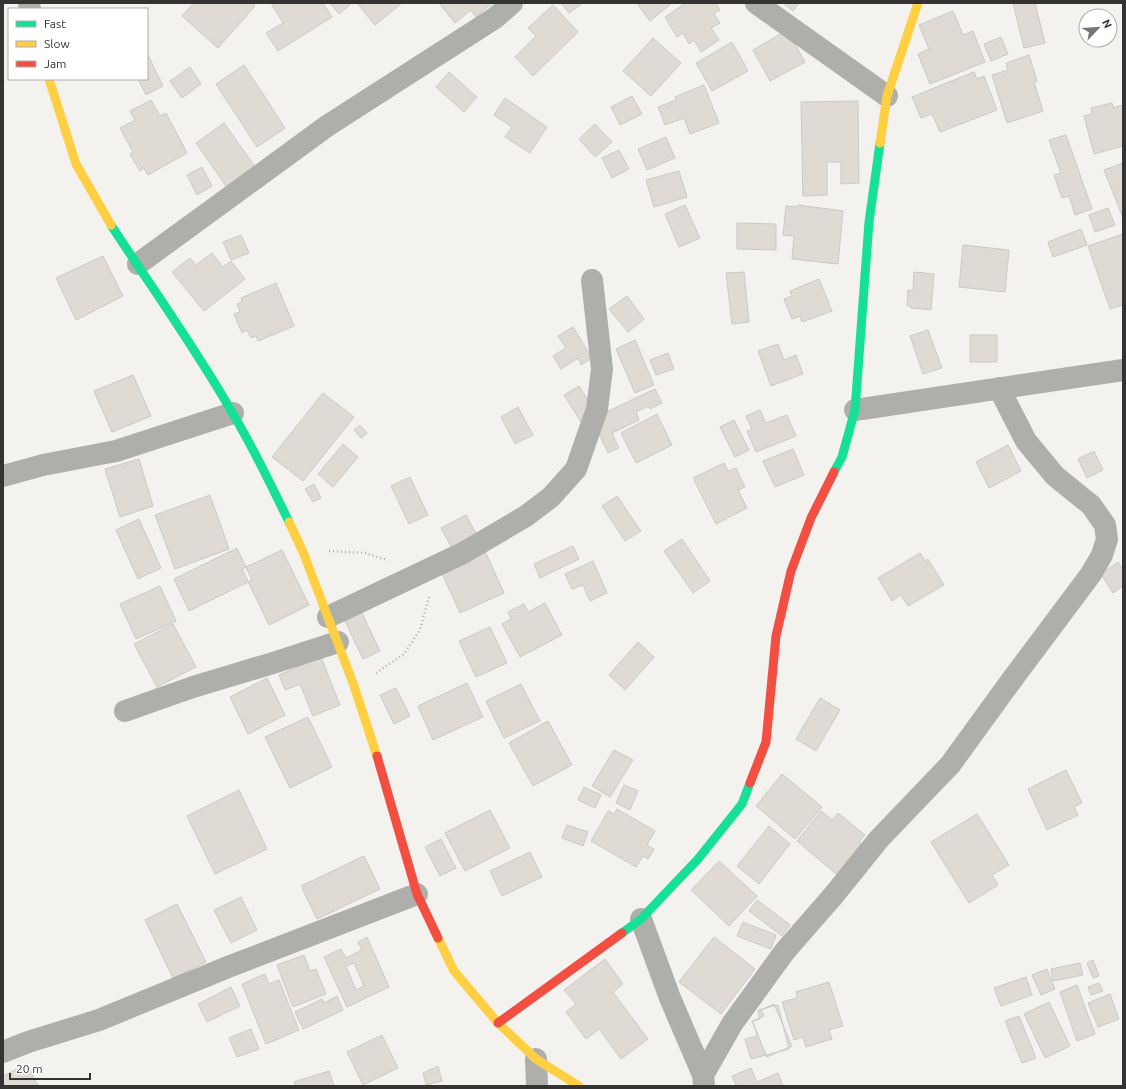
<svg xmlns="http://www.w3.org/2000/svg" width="1126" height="1089" font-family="Ubuntu,sans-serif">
<rect width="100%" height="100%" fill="#f4f2ef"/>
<!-- building -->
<path fill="#e0dad4" stroke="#cac9c7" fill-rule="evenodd" d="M194 3H252L255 6 218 48 182 16Z
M271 3H323L332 17 278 51 266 33 283 23Z
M330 3H352L339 14Z
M357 3H402L375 25Z
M439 3H493L476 17 471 10 455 23Z
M561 3H583L569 13Z
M640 3H672L650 21 638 5Z
M686 3H716L720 10 714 14 720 23 711 28 719 40 701 52 694 40 689 44 683 33 677 37 665 17Z
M783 3H799L793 11Z
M1013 3H1035L1045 43 1024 48Z
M553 5 578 32 533 76 515 57 536 36 528 28Z
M953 11 963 35 973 31 985 62 930 84 918 54 929 49 919 25Z
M787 30 805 62 770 81 753 50Z
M1001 37 1008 54 991 61 984 44Z
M653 38 681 63 651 96 623 71Z
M732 42 748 71 712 91 696 63Z
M147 53 163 86 146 95 138 79H147Z
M1029 55 1037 81 1034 82 1043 111 1007 123 992 75 1008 70 1006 63Z
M244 65 285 128 257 147 216 84Z
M190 67 201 84 182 98 170 81Z
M449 72 477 97 464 112 436 87Z
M974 72 977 79 984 76 997 110 940 132 932 114 921 118 912 97Z
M704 85 719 123 690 134 684 118 665 125 658 107 676 100 675 97Z
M632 96 642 114 620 125 611 107Z
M505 98 547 127 530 153 505 137 512 127 494 115Z
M151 100 160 116 166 113 187 153 148 175 144 168 140 171 130 154 133 152 120 128 135 120 130 111Z
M858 101 859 183 841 184V162H827V195L803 196 801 102Z
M1112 103 1113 108 1123 105V146L1094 154 1084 116 1092 114 1091 108Z
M224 123 256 168 228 189 196 143Z
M595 124 612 142 595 157 579 139Z
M1066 135 1092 209 1075 215 1069 196 1062 198 1054 175 1061 173 1049 140Z
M666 137 675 158 647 170 638 149Z
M619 150 629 169 612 178 602 158Z
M1123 163V218L1104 170Z
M202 167 212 186 197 195 187 175Z
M679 171 687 197 654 207 646 180Z
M685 205 700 238 679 247 665 214Z
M798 205 843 211 838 264 792 259 794 236 783 235 786 206 797 207Z
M1108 208 1115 225 1095 232 1089 215Z
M737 223 776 224V250L737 249Z
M1081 229 1087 245 1053 257 1048 242Z
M1123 234V305L1110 309 1088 246Z
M241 235 249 253 231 260 223 242Z
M963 245 1009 250 1005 292 959 287Z
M212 253 223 267 231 261 245 279 204 311 172 272 190 258 196 265Z
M103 256 123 296 76 320 56 278Z
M744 272 749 322 732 324 726 273Z
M914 272 934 274 931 310 911 308V306H907L908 290 913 291Z
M819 279 832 311 802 322 800 316 792 319 784 299 792 296 790 291Z
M276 283 294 326 258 341 256 336 251 338 247 330 242 333 234 314 240 312 237 304 242 302 241 298Z
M627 296 644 319 628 332 609 309Z
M573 327 592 358 581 365 578 358 561 369 553 356 566 348 558 336Z
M928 330 942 368 923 374 910 336Z
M970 335H997V362H970Z
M635 340 654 385 635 393 616 349Z
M778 344 784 360 796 355 803 374 771 386 758 351Z
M668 353 674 369 656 375 650 360Z
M133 375 151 416 112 432 94 391Z
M579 386 596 413 581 422 564 395Z
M655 389 662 403 650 409 648 406 636 412 639 420 612 433 619 448 608 453 596 427V417Z
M323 393 354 417 303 481 272 457Z
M518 407 533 435 515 444 501 417Z
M760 410 766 423 787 415 796 436 756 452 747 431 752 429 746 416Z
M657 414 672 445 636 463 621 433Z
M734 420 749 450 735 457 720 427Z
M360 425 367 433 361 438 354 430Z
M343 444 358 457 333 487 318 474Z
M1008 445 1021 471 989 488 976 462Z
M793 449 804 475 775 487 763 461Z
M1094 451 1103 470 1087 478 1078 459Z
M139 459 153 506 120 517 105 469Z
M724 463 728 471 736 468 745 487 738 490 747 508 716 524 693 478Z
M410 477 428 515 409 524 391 486Z
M314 484 321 498 313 502 305 489Z
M210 495 229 549 175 569 155 515Z
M617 496 641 531 625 541 602 506Z
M466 515 479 539 454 552 441 528Z
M139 519 161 568 138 579 116 530Z
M682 539 710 581 693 593 664 551Z
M573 546 579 559 540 578 534 564Z
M237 548 252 580 189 611 174 579Z
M484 549 504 593 460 613 440 569Z
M282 550 309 605 269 625 242 569Z
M920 553 925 561 928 559 944 585 908 606 901 595 892 601 878 578Z
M593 561 607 593 590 601 583 585 572 589 565 574Z
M1118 562 1123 570V586L1113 593 1101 574Z
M160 586 176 621 136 639 120 604Z
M545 603 562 635 520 657 502 624 511 619 508 612 524 604 528 612Z
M361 611 380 651 363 659 344 619Z
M173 624 196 667 157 687 134 644Z
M490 627 507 663 476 677 459 641Z
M638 642 654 657 625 690 609 675Z
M321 657 340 705 313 716 300 684 285 690 279 675Z
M267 678 285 715 248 734 230 697Z
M467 683 483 717 433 740 418 706Z
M521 684 540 721 504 738 486 701Z
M396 688 410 716 394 724 380 695Z
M820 698 840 710 816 751 796 739Z
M308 717 332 767 290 788 265 737Z
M548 721 572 765 533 786 509 743Z
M614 750 633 760 610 797 592 786Z
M1066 770 1082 803 1074 807 1078 815 1047 830 1028 789Z
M782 774 822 807 795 839 756 806Z
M624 785 638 791 630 810 616 803Z
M584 787 601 795 595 808 578 800Z
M239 790 267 849 215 874 187 816Z
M617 809 655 831 647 845 654 849 648 859 643 856 636 867 591 841 608 811 614 814Z
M490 810 510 848 465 871 445 833Z
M821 811 832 820 838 813 865 835 859 842 866 848 841 878 797 841Z
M977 814 1009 865 992 875 998 885 969 903 931 842Z
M567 825 588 832 583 846 562 838Z
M769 826 790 844 759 884 737 866Z
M441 839 456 868 440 876 425 847Z
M530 852 542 877 502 896 490 871Z
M364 856 380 889 317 919 301 886Z
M719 861 757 896 729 926 691 890Z
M241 897 257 930 231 943 214 910Z
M757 900 790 925 782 936 749 911Z
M177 904 206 962 173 978 145 920Z
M743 922 776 935 771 949 737 936Z
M367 937 389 987 347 1007 324 957 341 949 346 958 362 950 358 942ZM354 963 364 986 356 990 346 966Z
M714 937 755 969 721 1014 679 982Z
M304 955 310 971 316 969 326 994 293 1007 277 965Z
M605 959 623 984 613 992 648 1039 621 1059 599 1029 586 1039 566 1012 576 1004 564 990Z
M1093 960 1099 976 1093 978 1087 963Z
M1080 963 1083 975 1053 981 1051 969Z
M1047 969 1055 989 1041 995 1032 975Z
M265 974 269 984 279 980 299 1030 266 1044 242 984Z
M1026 977 1032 995 1001 1006 994 988Z
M829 982 843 1026 829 1030 832 1039 806 1047 803 1037 794 1040 782 1002 797 998 796 992Z
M1099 983 1103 991 1091 995 1088 987Z
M1077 985 1095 1034 1077 1041 1060 992Z
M231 987 240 1006 207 1022 198 1004Z
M1110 994 1119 1019 1098 1027 1088 1003Z
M337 996 343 1010 303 1029 295 1012 322 999 324 1003Z
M1049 1002 1070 1046 1045 1058 1024 1014Z
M774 1004 792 1046 767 1057 752 1021 764 1016 761 1010Z
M778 1005 789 1049 751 1059 745 1039 757 1036 753 1021 760 1019 758 1010Z
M1019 1016 1036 1058 1022 1063 1005 1021Z
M251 1029 259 1049 237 1057 229 1038Z
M382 1035 398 1068 363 1085 347 1052Z
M27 1064 38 1086H3V1076Z
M438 1066 442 1081 426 1085 423 1073Z
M751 1068 757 1082 778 1073 783 1086H732L736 1085 732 1076Z
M329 1071 334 1086H296L294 1082Z"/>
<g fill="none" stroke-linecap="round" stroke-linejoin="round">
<!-- path -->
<path stroke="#aeafab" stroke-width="2.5" stroke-dasharray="1 3" stroke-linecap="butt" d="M329 551 365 553 387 560
M376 673 404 654 420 630 429 597"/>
<!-- street -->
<path stroke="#aeafaa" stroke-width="22" d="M29 3 30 9
M756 3 887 96
M138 264 327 126 495 18 512 3
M855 410 1123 370
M3 476 43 465 116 451 233 413
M328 617 463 553 526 516 551 497 576 469 597 409 602 369 592 280
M125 711 193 687 273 663 338 642
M641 919 670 998 703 1075 704 1085
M3 1052 28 1042 99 1020 228 967 417 894
M536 1059 537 1086
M703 1075 732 1024 785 951 833 896 879 839 950 765 1011 681 1091 574 1102 555 1107 539 1105 525 1091 505 1055 476 1026 441 999 388"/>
<!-- fast -->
<path stroke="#16e098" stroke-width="9" d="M111 225C152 288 196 349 233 414 254 449 271 485 289 522
M834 472 842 457 855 410 869 222 880 143
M622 933 641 919 698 859 742 804 750 783"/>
<!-- slow -->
<path stroke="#ffcf43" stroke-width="9" d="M49 79 76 164 111 225
M880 143 887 96 918 3
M289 522 303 552 353 683 377 756
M438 938 454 971 498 1023 536 1059 579 1086"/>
<!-- jam -->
<path stroke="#f24e42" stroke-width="9" d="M377 756 417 894 438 938
M750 783 766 742 776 636 791 571 811 518 834 472
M498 1023 622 933"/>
</g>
<!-- border -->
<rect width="1126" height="1089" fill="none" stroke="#343331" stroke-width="8"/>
<!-- legend -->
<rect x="8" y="8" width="140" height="72" fill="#ffffff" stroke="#aeadad"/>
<rect x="16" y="21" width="20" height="6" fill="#16e098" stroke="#aeadad"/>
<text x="44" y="28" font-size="12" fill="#343331">Fast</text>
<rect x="16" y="41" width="20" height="6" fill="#ffcf43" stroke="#aeadad"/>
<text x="44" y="48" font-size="12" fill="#343331">Slow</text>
<rect x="16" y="61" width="20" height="6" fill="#f24e42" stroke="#aeadad"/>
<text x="44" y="68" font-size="12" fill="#343331">Jam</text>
<!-- north arrow -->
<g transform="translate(1098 28) rotate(65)"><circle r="19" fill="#ffffff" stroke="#aeadad"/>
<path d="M0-3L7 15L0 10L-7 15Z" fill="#777674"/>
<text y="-6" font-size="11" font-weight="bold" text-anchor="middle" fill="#343331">N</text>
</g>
<!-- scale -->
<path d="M10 1073v6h80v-6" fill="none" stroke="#343331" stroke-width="2"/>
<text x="16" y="1073" font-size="12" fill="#343331" stroke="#ffffff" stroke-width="3" paint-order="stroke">20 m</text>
</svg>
